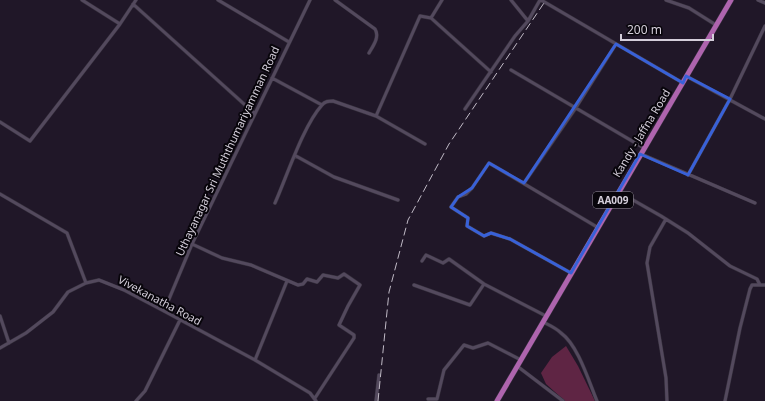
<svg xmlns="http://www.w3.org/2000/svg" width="765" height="401" font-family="'Noto Sans',sans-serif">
<rect width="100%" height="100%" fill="#201728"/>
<!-- green -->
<path fill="#5f2544" d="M566 346 578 366 595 401H565L546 384 541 373 552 357Z"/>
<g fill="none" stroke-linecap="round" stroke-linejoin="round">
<defs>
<path id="minor" d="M82 0 120 24
M218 0 289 42
M335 0 375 29C380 37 373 46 369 53
M511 0 528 21
M541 0 683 83
M666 0 689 8 716 25
M758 0 765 3
M133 4 254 113
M431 18 442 0
M511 70 644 148
M686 76 765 119
M272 78 322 105
M465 109 515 36 528 21 540 0
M376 116 420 16 431 18 491 72
M0 122 30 141 120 24 136 0
M641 154 755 203
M296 156 334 177 398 200
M688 175 730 99 765 26
M524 183 575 109 616 44
M619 192 661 216 688 233 730 266 757 279 760 285
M0 194 67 233 86 283
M275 203C287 176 303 126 322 105 325 101 329 101 333 101L376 116 425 144
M666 219 650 247 647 263 666 378 667 401
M192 244 222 258 251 265 298 285 303 284 307 279 317 282 323 275 338 278 344 274 360 285 348 306 339 325 354 335V338L315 398
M422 261 426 255 443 263 449 259 484 284 546 316
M571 273 510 239 491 233 484 236 467 226 468 218 451 207 458 197 466 194 472 188 489 163 597 227
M414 285 470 305 484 284
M164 311 192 244 310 0
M0 316 9 343
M543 322C549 325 556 328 561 333 578 345 589 382 597 401
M0 348 26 333 53 312 68 292 86 283 99 280 124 290 164 311 255 360 310 393 316 401
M255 360 287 281
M517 366 563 401
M428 399H437L444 370 464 345 473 348 488 343 521 360
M136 401 145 391 180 320
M376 401 379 375
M725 401 740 328 750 289 752 285H765"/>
<path id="trunk" d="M497 401 731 0"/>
</defs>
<!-- minor casing -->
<use href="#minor" stroke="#36303d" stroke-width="4"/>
<!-- trunk casing -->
<use href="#trunk" stroke="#36303d" stroke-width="6"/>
<!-- minor -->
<use href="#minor" stroke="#53495d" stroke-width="3"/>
<!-- trunk -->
<use href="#trunk" stroke="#ae64ae" stroke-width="5"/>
<!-- rail -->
<path stroke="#c0bac6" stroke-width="1" stroke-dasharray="8 4" stroke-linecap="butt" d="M378 401 389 292 408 220 449 144 546 0"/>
</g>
<!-- marked area -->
<path fill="none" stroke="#3861d8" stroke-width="3" stroke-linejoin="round" d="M616 44 683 83 686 76 730 99 688 175 640 154 571 273 510 239 491 233 484 236 467 226 468 218 451 207 458 197 472 188 489 163 524 183Z"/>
<g text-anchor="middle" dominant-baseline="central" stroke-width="4" stroke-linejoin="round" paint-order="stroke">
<!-- shield labels -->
<rect fill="#08050b" stroke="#97929c" stroke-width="1" x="593" y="192" width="40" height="16" rx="3"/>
<g font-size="10" font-weight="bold" fill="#d4ceda">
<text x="613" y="200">AA009</text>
</g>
<!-- street labels -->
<g font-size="11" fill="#d4ceda" stroke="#08050b">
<text transform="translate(641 133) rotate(-59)">Kandy - Jaffna Road</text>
<text transform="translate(227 151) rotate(-65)">Uthayanagar Sri Muththumariyamman Road</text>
<text transform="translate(160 300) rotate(28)">Vivekanatha Road</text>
</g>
</g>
<!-- scale -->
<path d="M621 34v6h92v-6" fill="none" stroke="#d4ceda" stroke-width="2"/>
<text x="627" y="34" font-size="12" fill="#d4ceda" stroke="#08050b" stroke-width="3" paint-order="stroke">200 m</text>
</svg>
